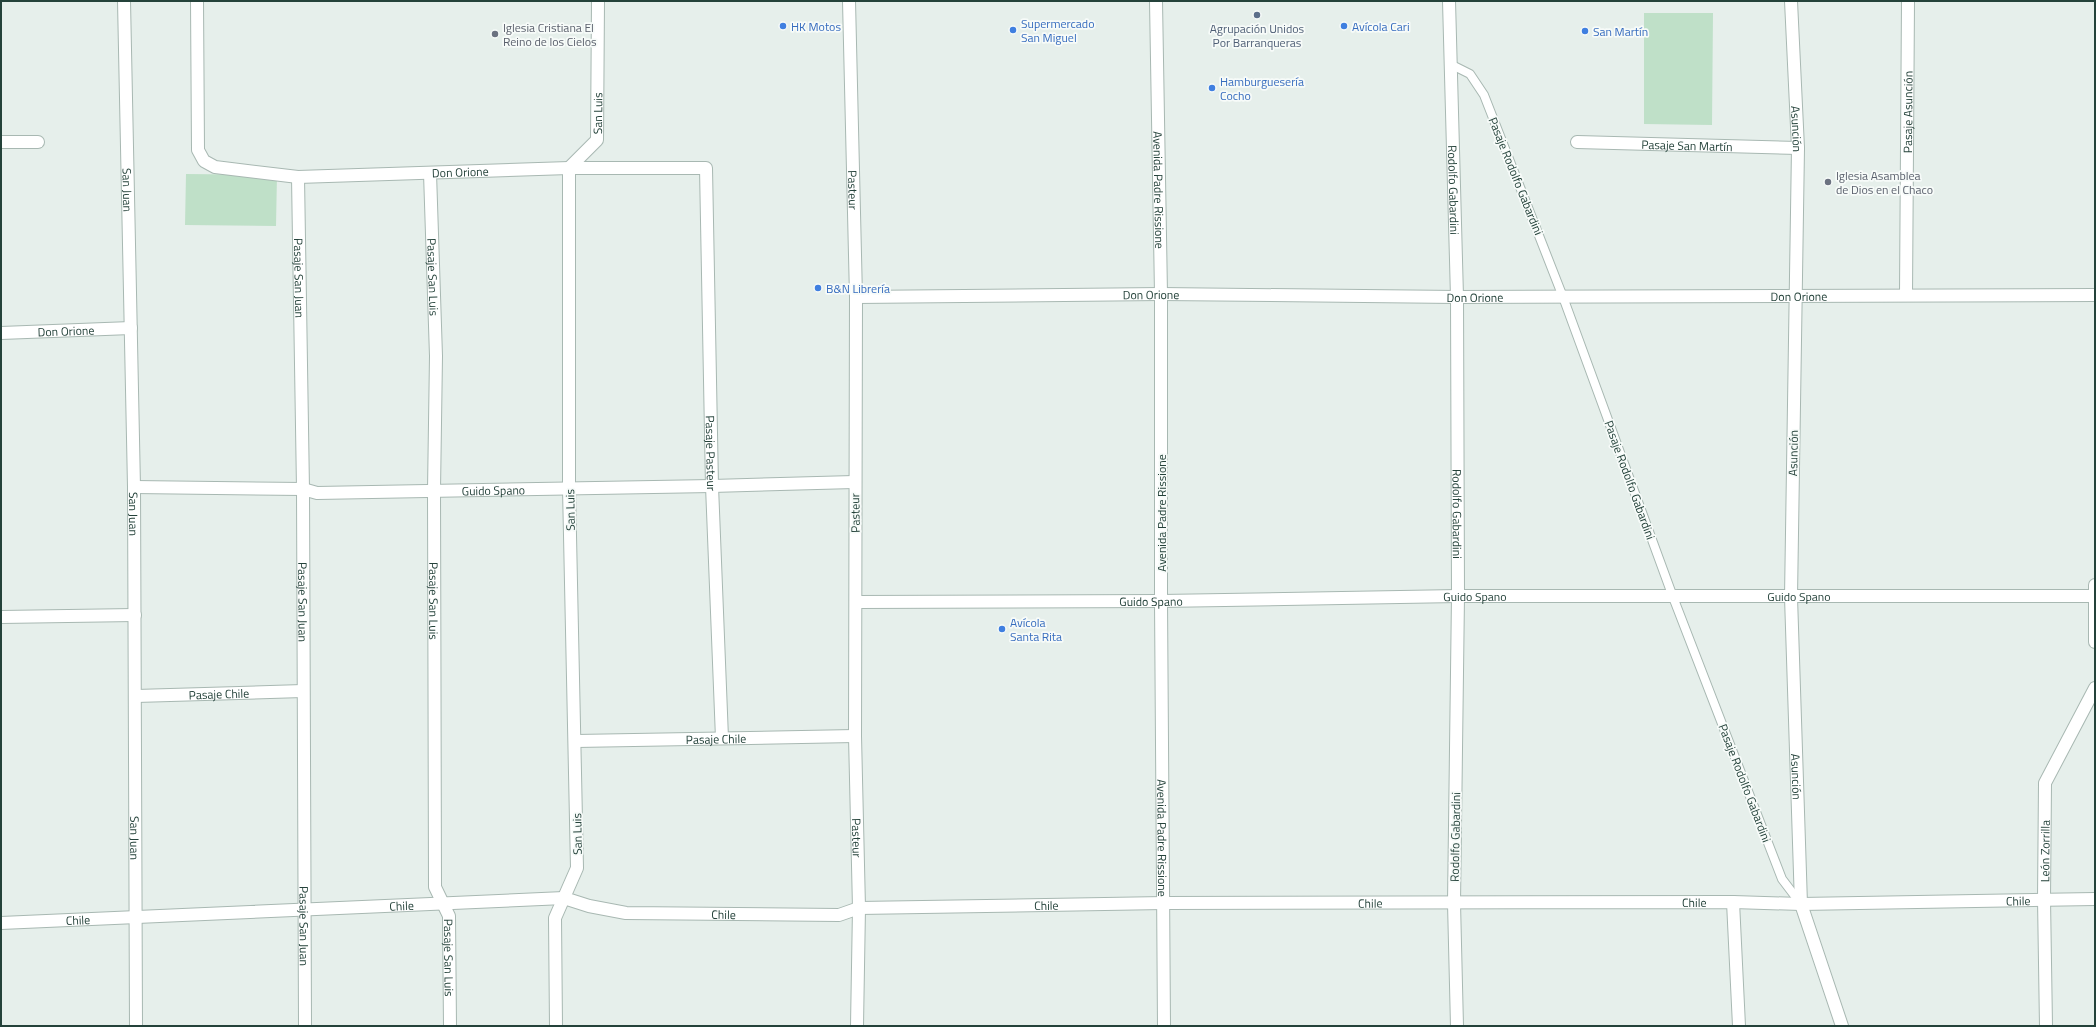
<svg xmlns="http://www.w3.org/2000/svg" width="2096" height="1027" font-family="'Titillium Web',sans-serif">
<rect width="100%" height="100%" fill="#e6efeb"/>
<!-- green -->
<path fill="#bfe0c8" d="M1644 13H1713L1712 125 1644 124Z
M186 174 277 175 276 226 185 225Z"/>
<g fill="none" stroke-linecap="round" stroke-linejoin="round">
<defs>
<path id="service" d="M1450 64 1470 74 1484 95 1563 297 1673 597 1782 879 1801 904"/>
<g id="minor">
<path id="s1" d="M124 1 134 487 136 1026"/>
<path id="s2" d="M197 1 198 150 204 161 215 167 298 177 569 168H706L712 486 722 738"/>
<path id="s3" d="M1156 1 1161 294V601L1164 1026"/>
<path id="s4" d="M1449 1 1457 297 1458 596 1454 903 1457 1026"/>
<path id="s5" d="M1791 1 1798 148 1791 597 1801 904 1842 1026"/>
<path d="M1 142H38"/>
<path id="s6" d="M1577 142 1798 148"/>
<path id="s7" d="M430 173 436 356 434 490 435 887 449 916 450 1026"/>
<path id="s8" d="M298 177 303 489 305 1026"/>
<path id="s9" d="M1906 295 1908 1"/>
<path id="s10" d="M856 297 1161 294 1457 297 2095 295"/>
<path id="s11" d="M1 333 131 328"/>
<path id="s12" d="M134 487 303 489 317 493 712 486 854 482"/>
<path d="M2095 585V642"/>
<path id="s13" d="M856 602 1161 601 1458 596H2095"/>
<path d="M1 617 135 615"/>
<path id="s14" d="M136 696 303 691"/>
<path id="s15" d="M576 741 855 736"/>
<path d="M1733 902 1739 1026"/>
<path id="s16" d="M1 923 564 898 589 906 626 913 839 915 859 908 1164 903 1733 902 1801 904 2095 899"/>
<path id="s17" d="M556 1026 555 918 577 868 569 488V168L597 140 598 1"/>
<path id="s18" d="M2046 1026 2044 899 2045 783 2095 688"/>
</g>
<g id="tertiary">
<path id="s19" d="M849 1 856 297 855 736 859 908 857 1026"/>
</g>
</defs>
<!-- service casing -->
<use href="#service" stroke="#a8b8b2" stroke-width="10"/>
<!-- minor casing -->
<use href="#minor" stroke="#a8b8b2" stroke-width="14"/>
<!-- tertiary casing -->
<use href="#tertiary" stroke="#a8b8b2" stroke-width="14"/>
<!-- service -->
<use href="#service" stroke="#fff" stroke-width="8"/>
<!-- minor -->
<use href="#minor" stroke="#fff" stroke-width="12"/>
<!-- tertiary -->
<use href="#tertiary" stroke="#fff" stroke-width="12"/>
</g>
<!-- markers -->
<circle fill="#5c6f8a" stroke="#f7fbf9" stroke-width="1.5" cx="1257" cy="15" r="4"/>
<g fill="#3f7fe0" stroke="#f7fbf9" stroke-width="1.5">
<circle cx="783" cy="26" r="4"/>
<circle cx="1344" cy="26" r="4"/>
<circle cx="1013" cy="30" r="4"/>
<circle cx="1585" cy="31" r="4"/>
<circle cx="1212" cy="88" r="4"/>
<circle cx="818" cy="288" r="4"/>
<circle cx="1002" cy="629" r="4"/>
</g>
<g fill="#6b7280" stroke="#f7fbf9" stroke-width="1.5">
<circle cx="495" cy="34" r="4"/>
<circle cx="1828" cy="182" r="4"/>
</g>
<g text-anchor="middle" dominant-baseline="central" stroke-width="3.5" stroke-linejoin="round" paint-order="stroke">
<!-- shop labels -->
<g font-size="12" fill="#366cbe" stroke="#f7fbf9" text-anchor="start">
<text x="1021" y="23">Supermercado<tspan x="1021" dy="14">San Miguel</tspan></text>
<text x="791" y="26">HK Motos</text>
<text x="1352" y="26">Avícola Cari</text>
<text x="1593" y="31">San Martín</text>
<text x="1220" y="81">Hamburguesería<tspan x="1220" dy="14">Cocho</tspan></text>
<text x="826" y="288">B&amp;N Librería</text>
<text x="1010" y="622">Avícola<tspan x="1010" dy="14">Santa Rita</tspan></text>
</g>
<!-- worship labels -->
<g font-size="12" fill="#5b616d" stroke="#f7fbf9" text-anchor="start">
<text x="503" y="27">Iglesia Cristiana El<tspan x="503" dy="14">Reino de los Cielos</tspan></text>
<text x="1836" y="175">Iglesia Asamblea<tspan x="1836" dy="14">de Dios en el Chaco</tspan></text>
</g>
<!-- service labels -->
<g font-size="12" fill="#4e5e75" stroke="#f7fbf9">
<text x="1257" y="28">Agrupación Unidos<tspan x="1257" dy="14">Por Barranqueras</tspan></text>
</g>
<!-- street labels -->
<g font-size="12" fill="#24423a" stroke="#f7fbf9">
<text stroke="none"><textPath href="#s9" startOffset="183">Pasaje Asunción</textPath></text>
<text stroke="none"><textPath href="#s17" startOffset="929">San Luis</textPath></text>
<text stroke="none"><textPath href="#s5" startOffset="128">Asunción</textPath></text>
<text stroke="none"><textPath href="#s6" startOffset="110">Pasaje San Martín</textPath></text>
<text stroke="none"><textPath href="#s2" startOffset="420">Don Orione</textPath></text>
<text transform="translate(1516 176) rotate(68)">Pasaje Rodolfo Gabardini</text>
<text stroke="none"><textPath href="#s1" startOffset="189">San Juan</textPath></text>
<text stroke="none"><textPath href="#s19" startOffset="189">Pasteur</textPath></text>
<text stroke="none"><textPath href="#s3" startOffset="189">Avenida Padre Rissione</textPath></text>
<text stroke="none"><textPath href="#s4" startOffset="189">Rodolfo Gabardini</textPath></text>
<text stroke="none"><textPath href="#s7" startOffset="104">Pasaje San Luis</textPath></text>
<text stroke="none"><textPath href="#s8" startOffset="101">Pasaje San Juan</textPath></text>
<text stroke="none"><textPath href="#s10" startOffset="295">Don Orione</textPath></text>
<text stroke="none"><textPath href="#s10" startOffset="943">Don Orione</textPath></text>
<text stroke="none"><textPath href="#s10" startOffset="619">Don Orione</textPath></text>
<text stroke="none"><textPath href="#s11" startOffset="65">Don Orione</textPath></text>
<text stroke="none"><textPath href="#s2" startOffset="951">Pasaje Pasteur</textPath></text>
<text transform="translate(1793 453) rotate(-89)">Asunción</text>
<text transform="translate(1630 480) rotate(70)">Pasaje Rodolfo Gabardini</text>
<text stroke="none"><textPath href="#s12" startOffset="360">Guido Spano</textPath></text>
<text transform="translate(570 510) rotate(-91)">San Luis</text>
<text stroke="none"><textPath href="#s1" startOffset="513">San Juan</textPath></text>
<text transform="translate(855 513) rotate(-91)">Pasteur</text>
<text transform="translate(1161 513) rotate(-90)">Avenida Padre Rissione</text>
<text stroke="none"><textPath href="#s4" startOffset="513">Rodolfo Gabardini</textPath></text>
<text stroke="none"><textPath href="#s13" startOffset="619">Guido Spano</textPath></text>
<text stroke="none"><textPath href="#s13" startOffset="943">Guido Spano</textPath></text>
<text stroke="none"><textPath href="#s8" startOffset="425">Pasaje San Juan</textPath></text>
<text stroke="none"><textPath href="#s7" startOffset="428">Pasaje San Luis</textPath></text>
<text stroke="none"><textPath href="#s13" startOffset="295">Guido Spano</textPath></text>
<text stroke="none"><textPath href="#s14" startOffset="83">Pasaje Chile</textPath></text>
<text stroke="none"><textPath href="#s15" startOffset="140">Pasaje Chile</textPath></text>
<text stroke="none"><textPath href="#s5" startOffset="776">Asunción</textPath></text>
<text transform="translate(1745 783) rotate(69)">Pasaje Rodolfo Gabardini</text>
<text transform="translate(577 834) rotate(-91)">San Luis</text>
<text stroke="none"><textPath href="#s1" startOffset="837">San Juan</textPath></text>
<text stroke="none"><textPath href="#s19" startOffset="837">Pasteur</textPath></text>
<text stroke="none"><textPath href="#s3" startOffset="837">Avenida Padre Rissione</textPath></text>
<text transform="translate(1455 837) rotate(-89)">Rodolfo Gabardini</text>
<text stroke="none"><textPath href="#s18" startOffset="175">León Zorrilla</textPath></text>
<text stroke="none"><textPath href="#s16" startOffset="2021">Chile</textPath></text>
<text stroke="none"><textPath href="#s16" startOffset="1697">Chile</textPath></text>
<text stroke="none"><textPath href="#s16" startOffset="1373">Chile</textPath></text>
<text stroke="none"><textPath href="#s16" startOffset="401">Chile</textPath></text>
<text stroke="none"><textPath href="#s16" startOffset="1049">Chile</textPath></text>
<text stroke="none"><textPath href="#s16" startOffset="725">Chile</textPath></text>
<text stroke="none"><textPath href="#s16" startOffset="77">Chile</textPath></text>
<text stroke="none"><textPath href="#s8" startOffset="749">Pasaje San Juan</textPath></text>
<text stroke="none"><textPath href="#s7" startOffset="788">Pasaje San Luis</textPath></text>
</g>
</g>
<!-- border -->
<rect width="2096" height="1027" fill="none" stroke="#24423a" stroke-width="4"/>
</svg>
